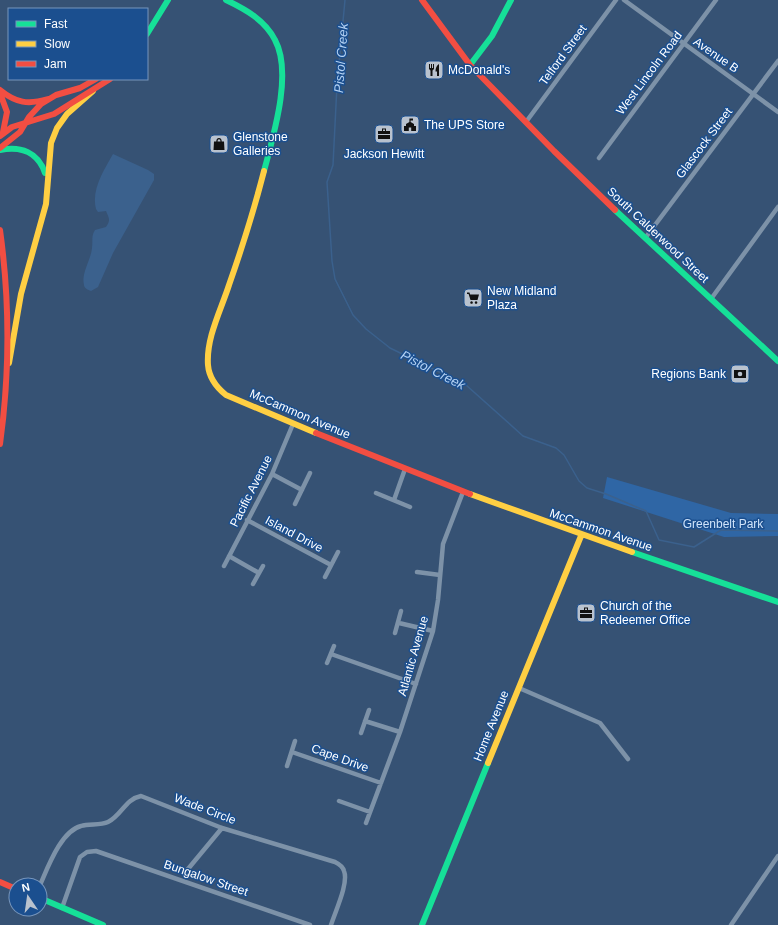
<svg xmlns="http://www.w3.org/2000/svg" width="778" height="925" font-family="Arial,sans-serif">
<rect width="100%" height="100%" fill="#365274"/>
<!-- green -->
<path fill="#2f66a5" d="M607 477 731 513 778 514V536L724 537 603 498Z"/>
<!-- water -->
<path fill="#3b618d" d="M113 154 148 170 154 174V180L113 253 98 287 91 291C88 290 84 288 84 285 81 273 91 260 92 248 93 241 91 236 95 230L106 227C111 220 109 218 106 211L98 212 96 209C91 190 104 170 113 154Z"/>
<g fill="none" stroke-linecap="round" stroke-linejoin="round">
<!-- stream -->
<path stroke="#3b618d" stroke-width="1.5" d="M345 0 337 85 333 165 327 182 332 261 335 279 353 315 366 329 390 348 466 385 523 436 556 448 564 455 579 481 587 488 606 494 646 511 659 540 694 547 721 530 778 531"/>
<!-- street -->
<path stroke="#7d92a8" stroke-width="4.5" d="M624 0 778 112
M526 122 616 0
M599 158 716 0
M646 237 778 61
M711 299 778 207
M272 474 302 490
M376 493 410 507
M394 500 405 469
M295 504 310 473
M247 520 331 565
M229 556 259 573
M224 566 272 474 293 424
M417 572 440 575
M325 577 338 552
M253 584 263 566
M399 623 433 631
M395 633 401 611
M331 654 416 684
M327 663 334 646
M519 688 600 723 628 759
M365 721 400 732
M361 733 369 710
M292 752 381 783
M287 766 295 741
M339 801 370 812
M366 823 400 732 433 631 438 600 443 544 463 492
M188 869 222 828
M40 885C48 867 61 831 81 826 89 823 100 826 108 822 122 815 125 799 141 796L222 828 335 862C339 864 343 867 344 871 349 883 335 912 331 925
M62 908 80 857 87 852 96 851 310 925
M731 925 778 856"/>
<!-- fast -->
<path stroke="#16e098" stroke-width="6" d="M226 0C245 9 265 20 275 40 293 73 273 137 264 171
M147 34 168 0
M470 65 492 36 511 0
M0 150C21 146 38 152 45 173
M615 210 778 361
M632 552 778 602
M40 898 103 925
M422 925 488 763"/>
<!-- slow -->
<path stroke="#ffcf43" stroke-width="6" d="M264 171C254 210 242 248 229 285 221 310 206 338 208 365 209 378 216 387 226 395L316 433
M9 363 21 294 46 204 51 143 57 128 67 114 93 91
M470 494 632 552
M488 763 581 536"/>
<!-- jam -->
<path stroke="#f24e42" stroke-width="6" d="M422 0 470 65 554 151 615 210
M0 90C16 103 28 105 48 99
M0 93 7 112 3 132
M0 136 12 127 54 114 110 79
M0 148 20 132 29 117 41 104 56 95 80 88 96 79
M0 230C10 302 10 372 0 444
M316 433 470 494
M0 882 16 889"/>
</g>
<!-- icons -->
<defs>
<symbol id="restaurant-square" viewBox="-11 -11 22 22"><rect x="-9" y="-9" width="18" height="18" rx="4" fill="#b9c2ce" stroke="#1b4f8f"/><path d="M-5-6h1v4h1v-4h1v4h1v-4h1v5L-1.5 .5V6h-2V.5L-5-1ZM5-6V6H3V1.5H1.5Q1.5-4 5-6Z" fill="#111"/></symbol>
<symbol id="civic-square" viewBox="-11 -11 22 22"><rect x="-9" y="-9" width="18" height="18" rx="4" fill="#b9c2ce" stroke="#1b4f8f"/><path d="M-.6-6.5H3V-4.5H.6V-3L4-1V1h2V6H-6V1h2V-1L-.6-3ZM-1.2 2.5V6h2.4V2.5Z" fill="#111"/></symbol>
<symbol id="office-square" viewBox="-11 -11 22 22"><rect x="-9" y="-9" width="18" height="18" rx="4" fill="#b9c2ce" stroke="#1b4f8f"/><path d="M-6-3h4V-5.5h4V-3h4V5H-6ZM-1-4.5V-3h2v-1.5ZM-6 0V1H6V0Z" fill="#111"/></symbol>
<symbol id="shop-square" viewBox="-11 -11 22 22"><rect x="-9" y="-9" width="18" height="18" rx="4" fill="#b9c2ce" stroke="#1b4f8f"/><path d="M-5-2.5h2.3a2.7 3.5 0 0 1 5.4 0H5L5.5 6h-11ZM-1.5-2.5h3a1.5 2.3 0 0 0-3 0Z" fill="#111"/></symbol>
<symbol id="supermarket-square" viewBox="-11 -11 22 22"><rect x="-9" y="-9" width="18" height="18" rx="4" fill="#b9c2ce" stroke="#1b4f8f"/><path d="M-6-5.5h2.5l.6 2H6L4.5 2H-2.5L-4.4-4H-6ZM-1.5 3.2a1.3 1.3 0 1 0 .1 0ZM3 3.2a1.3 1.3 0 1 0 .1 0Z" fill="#111"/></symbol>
<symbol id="bank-square" viewBox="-11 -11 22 22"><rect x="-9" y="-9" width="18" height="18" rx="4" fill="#b9c2ce" stroke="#1b4f8f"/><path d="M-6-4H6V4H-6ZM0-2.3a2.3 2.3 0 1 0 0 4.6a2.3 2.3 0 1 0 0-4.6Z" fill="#111"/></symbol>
</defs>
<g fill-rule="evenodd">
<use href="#restaurant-square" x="423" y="59" width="22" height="22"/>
<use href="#civic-square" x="399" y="114" width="22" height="22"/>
<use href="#office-square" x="373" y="123" width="22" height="22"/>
<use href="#shop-square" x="208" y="133" width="22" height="22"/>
<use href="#supermarket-square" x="462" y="287" width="22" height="22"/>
<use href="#bank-square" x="729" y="363" width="22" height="22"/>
<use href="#office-square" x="575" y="602" width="22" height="22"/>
</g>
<g text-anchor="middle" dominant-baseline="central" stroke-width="3" stroke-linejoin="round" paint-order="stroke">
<!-- street labels -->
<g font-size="12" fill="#fff" stroke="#1b4f8f">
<text transform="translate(563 55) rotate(-54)">Telford Street</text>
<text transform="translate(716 55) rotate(35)">Avenue B</text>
<text transform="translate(649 73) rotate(-53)">West Lincoln Road</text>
<text transform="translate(704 143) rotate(-53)">Glascock Street</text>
<text transform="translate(658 235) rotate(43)">South Calderwood Street</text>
<text transform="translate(300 414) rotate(23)">McCammon Avenue</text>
<text transform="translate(251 491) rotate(-63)">Pacific Avenue</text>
<text transform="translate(601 530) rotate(19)">McCammon Avenue</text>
<text transform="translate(294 534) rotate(28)">Island Drive</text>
<text transform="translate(413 656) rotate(-74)">Atlantic Avenue</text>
<text transform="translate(491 726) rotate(-68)">Home Avenue</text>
<text transform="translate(340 758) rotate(20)">Cape Drive</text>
<text transform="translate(205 809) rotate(21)">Wade Circle</text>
<text transform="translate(206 878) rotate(19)">Bungalow Street</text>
</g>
<!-- poi labels -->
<g font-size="12" fill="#fff" stroke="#1b4f8f" text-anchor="start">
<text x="448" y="70">McDonald's</text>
<text x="424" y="125">The UPS Store</text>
<text x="233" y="137">Glenstone<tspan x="233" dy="14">Galleries</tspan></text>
<text x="384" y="154" text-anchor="middle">Jackson Hewitt</text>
<text x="487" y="291">New Midland<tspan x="487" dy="14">Plaza</tspan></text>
<text x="726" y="374" text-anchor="end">Regions Bank</text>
<text x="600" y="606">Church of the<tspan x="600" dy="14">Redeemer Office</tspan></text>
</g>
<!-- park labels -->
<g font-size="12" fill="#cfe3fa" stroke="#1b4f8f">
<text x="723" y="524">Greenbelt Park</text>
</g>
<!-- water labels -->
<g font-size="13" font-style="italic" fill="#b5d3f5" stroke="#1b4f8f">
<text transform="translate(341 58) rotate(-86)">Pistol Creek</text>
<text transform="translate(433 370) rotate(27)">Pistol Creek</text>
</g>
</g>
<!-- legend -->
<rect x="8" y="8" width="140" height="72" fill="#1b4f8f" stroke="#7695bc"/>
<rect x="16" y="21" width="20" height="6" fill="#16e098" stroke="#7695bc"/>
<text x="44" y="28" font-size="12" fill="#ffffff">Fast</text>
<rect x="16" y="41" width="20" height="6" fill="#ffcf43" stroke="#7695bc"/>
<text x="44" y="48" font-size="12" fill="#ffffff">Slow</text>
<rect x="16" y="61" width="20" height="6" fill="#f24e42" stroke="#7695bc"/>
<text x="44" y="68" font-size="12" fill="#ffffff">Jam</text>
<!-- north arrow -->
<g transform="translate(28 897) rotate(347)"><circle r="19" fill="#1b4f8f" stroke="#7695bc"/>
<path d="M0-3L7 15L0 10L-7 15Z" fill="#b9c2ce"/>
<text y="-6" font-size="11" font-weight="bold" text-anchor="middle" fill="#ffffff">N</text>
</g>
</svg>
